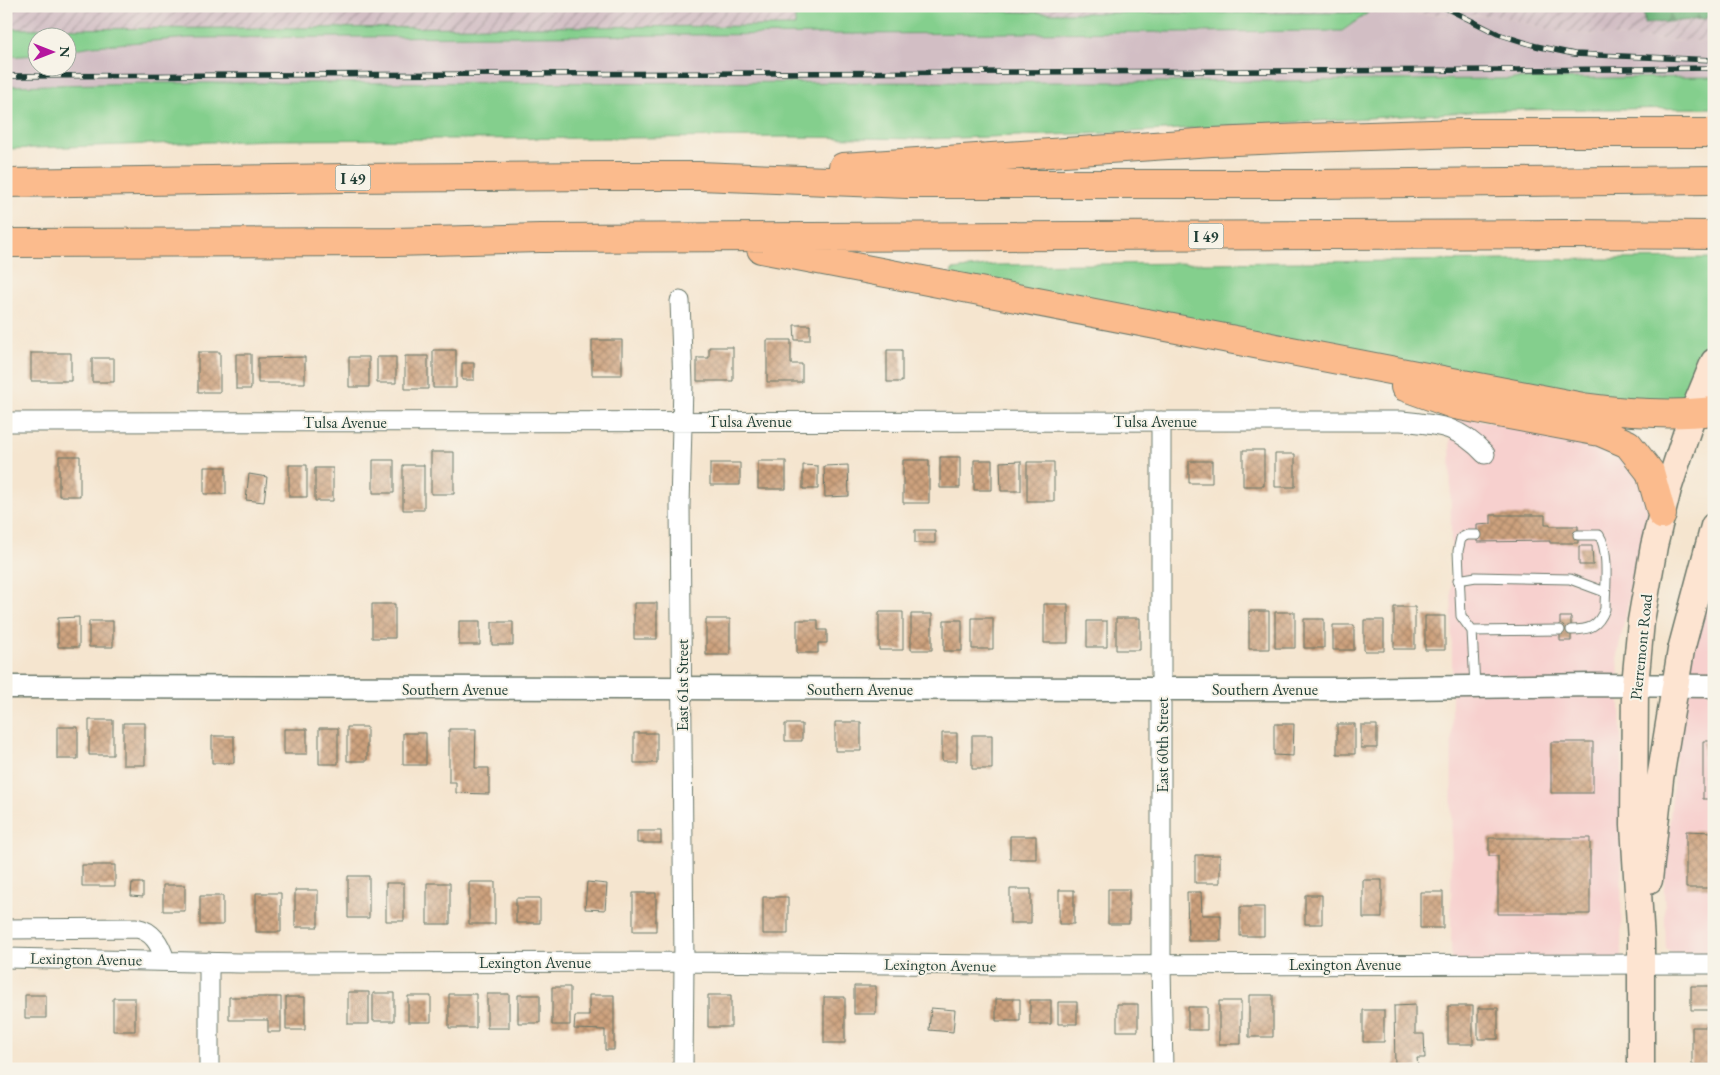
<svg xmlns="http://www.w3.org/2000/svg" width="1720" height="1075" font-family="'EB Garamond',serif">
<defs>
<pattern id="industrial-furrows" width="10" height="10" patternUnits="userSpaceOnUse" patternTransform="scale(1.25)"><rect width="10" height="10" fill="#d2bec4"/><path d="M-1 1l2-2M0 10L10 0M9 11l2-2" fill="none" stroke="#aa9ca0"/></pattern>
<pattern id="forest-firs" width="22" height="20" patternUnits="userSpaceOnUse" patternTransform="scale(1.25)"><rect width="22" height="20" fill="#6bb278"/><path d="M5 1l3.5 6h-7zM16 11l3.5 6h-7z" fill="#579263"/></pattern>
<pattern id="building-cross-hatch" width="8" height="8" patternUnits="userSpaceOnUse" patternTransform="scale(1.25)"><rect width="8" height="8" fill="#cea27e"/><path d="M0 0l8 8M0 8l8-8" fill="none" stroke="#a78568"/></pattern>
</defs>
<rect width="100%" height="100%" fill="#f7f3e8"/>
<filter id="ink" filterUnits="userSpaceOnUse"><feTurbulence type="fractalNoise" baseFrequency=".02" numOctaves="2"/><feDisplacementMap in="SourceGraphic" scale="10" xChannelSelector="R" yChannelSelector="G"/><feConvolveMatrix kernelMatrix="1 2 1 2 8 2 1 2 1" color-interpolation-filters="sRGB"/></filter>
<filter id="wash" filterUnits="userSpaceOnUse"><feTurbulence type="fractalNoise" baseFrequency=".0096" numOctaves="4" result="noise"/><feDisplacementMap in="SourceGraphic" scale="20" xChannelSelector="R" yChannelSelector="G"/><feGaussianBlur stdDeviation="1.12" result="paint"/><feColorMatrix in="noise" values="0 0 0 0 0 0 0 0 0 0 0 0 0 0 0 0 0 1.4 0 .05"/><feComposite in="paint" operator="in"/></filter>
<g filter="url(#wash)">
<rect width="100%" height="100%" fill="#f5e5cf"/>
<!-- built -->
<path fill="#f7d0ce" d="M1450 414 1581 440 1625 459 1639 474 1647 496 1648 517 1634 573 1618 652 1622 762 1621 971 1451 974 1452 668Z
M1714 579V954H1694L1673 953 1666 949 1664 887 1678 728 1701 616Z"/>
<!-- industrial -->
<path fill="url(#industrial-furrows)" d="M6 6H795L796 26 6 29Z
M868 6H1714V42L1665 40 1558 32 1499 16 1389 13H1054L877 8Z"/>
<!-- railway -->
<path fill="#d2bec4" d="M1368 13 1499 16 1558 32 1665 40 1714 42V77L1167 82 150 83 6 86V57L37 55 38 68H68V50L92 46 189 38 1342 31Z"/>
<!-- grass -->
<path fill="#84cf8d" stroke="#528660" d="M795 6H868L877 8 1054 13H1368L1342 31 189 38 92 46 68 50V38H38L37 55 6 57V29L795 26Z
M1714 77V108L1505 110 1112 133 924 139 795 137 271 140 6 149V86L150 83 1167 82Z
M1714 258V322L1678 406 1616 403 951 277 952 270 995 265Z"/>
<!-- forest -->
<path fill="url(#forest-firs)" stroke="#457856" d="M1644 6H1714V14L1704 19 1644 24Z"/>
<g id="blocks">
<!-- building -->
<path fill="url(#building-cross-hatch)" d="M794 325H810V340H795Z
M592 340H622V375H592Z
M767 340H791V364H802V382H767Z
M709 347H733V381H697V358H709Z
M433 350H456V388H433Z
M887 350H902V382H887Z
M198 352H220V392H198Z
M31 353H71V381H31Z
M236 354H251V389H236Z
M405 356H428V389H405Z
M305 357V383H258V358Z
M349 357H369V387H349Z
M377 357H396V383H377Z
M92 358H114V382H92Z
M462 363H474V380H462Z
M1243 450H1264V486H1243Z
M431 452H454V494H431Z
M1275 454H1295V487H1275Z
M59 456H80V496H59Z
M940 457H960V488H940Z
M373 460H394V493H373Z
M903 460H929V503H903Z
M974 460H992V490H974Z
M758 461H786V489H758Z
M1021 461V491H1001L1000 462Z
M1189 461H1212V483H1189Z
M1027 462H1054V501H1027Z
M710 463H740V485H710Z
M289 465H307V497H289Z
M403 465H424V510H403Z
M803 465 818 466V489H803Z
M848 465 849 496 825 497 824 466Z
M204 467H226V494H204Z
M315 468H333V501H315Z
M249 474 267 477 264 502 246 500Z
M1491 515H1545V524H1550V526H1578V543H1550V541L1477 542V525L1491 524Z
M915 530H935V543H915Z
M1579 546H1592L1593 565H1579Z
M634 603H657V639H634Z
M372 604H395V638H372Z
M1044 604H1068V643H1044Z
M1394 607H1415V649H1394Z
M1249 611H1269V649H1249Z
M879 612H903V650H879Z
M1275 612H1295V648H1275Z
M911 614H932V650H911Z
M1425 616H1445V650H1425Z
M79 617V647H58V618Z
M1560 617H1571V641H1560Z
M972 618H993V649H972Z
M1116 618H1140V650H1116Z
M706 619H730V655H706Z
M1304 619H1324V648H1304Z
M797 620H818V630H827V643H818V653H797Z
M944 620H962V651H944Z
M1364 620H1384V651H1364Z
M89 621H113V647H89Z
M459 621H480V645H459Z
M1087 621H1107V647H1087Z
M492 622H513V645H492Z
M1333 625H1354V650H1333Z
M89 720H113V755H89Z
M835 722H861V751H835Z
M123 723H145V765H123Z
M785 724H802V741H785Z
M1274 724H1294L1293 756 1274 755Z
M1337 724H1355V754H1337Z
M1361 725H1377V748H1361Z
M57 727H78V759H57Z
M347 727H367V761H347Z
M319 728H338V764H319Z
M284 729H307V754H284Z
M449 729H476L475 768H489V794L456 793V782H449Z
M403 733H426V765H403Z
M634 733H657V763H634Z
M942 733H957V761H942Z
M972 735H992V769H972Z
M212 736H234V763H212Z
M1703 741H1714V799H1703Z
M1551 742H1593V793H1551Z
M637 831H661V843H637Z
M1686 831 1713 832 1714 888H1686Z
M1010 836H1036V859H1010Z
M1489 838H1590V914H1498V856H1489Z
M1195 855H1220V883H1195Z
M82 865H115V886H82Z
M348 876H369V918H348Z
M1363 880H1382V918H1363Z
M469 882H495V924H469Z
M587 882 607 884 605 910 585 909Z
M132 883H143V897L131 896Z
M386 883H404V921H386Z
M427 883H450V924H427Z
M163 885H185V911H163Z
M1010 889H1031V923H1010Z
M1108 889H1129V924H1108Z
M295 890H318V927H295Z
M1059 890H1074V924H1059Z
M1187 892H1201L1202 915H1221V941H1188Z
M1420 892H1443V928H1420Z
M256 893H281V932H256Z
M633 893H656V931H633Z
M1305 895H1322V924H1305Z
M200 896H223V925H200Z
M763 897H788V934H763Z
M516 898H540V923H516Z
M1240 907H1264V936H1240Z
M854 986H876V1014H854Z
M1691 986H1714V1010H1691Z
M552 987H570V1025H552Z
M348 992H369V1024H348Z
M373 993H394V1021H373Z
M449 994H476V1028H449Z
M487 994H509V1028H487Z
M25 995H46V1018H25Z
M518 995H540V1023H518Z
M589 995H614V1050H605V1030L574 1029 575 1016H589Z
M708 995H731V1027H708Z
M1249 995H1273V1037H1249Z
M408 996H431V1022H408Z
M229 997H281V1032H268V1020H229Z
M286 997H305V1030H286Z
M824 997H845V1043H824Z
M113 998H135V1031H113Z
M996 999H1020V1021H996Z
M1030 1000H1051V1024H1030Z
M1219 1001H1241V1044H1219Z
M1058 1002H1077V1024H1058Z
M1117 1004H1138V1031H1117Z
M1415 1005V1034H1424L1425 1058H1417L1418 1067 1395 1068 1394 1006Z
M1448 1006H1473V1044H1448Z
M1188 1007H1207V1030H1188Z
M931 1008 955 1010 953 1032 929 1030Z
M1478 1008H1498V1039H1478Z
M1363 1010H1384V1042H1363Z
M1692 1027H1714V1065H1692Z"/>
</g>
</g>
<g filter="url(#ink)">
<use href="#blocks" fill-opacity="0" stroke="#6a786a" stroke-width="1"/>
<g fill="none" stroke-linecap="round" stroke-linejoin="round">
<defs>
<path id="service" d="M1458 580 1476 577 1570 579 1605 592
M1571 630C1589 630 1598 627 1605 609 1605 589 1610 551 1599 535H1578
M1472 631 1560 630
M1475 686 1472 631 1461 616 1458 551 1461 538 1467 535H1477"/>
<path id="minor" d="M680 301 683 384 680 506 684 962 683 1069
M1161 421V965L1163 1069
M6 422 1401 421C1439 425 1458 425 1485 454
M6 929 136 928C153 931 160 944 165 960
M6 958 240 963 684 962 997 965 1714 964
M209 962V1069"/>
<path id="tertiary" d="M6 687 1161 689H1346L1592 685 1714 686"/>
<path id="secondary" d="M1649 880 1660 779 1681 650 1714 526
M1641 1069V942L1634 825 1635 685 1641 621 1654 546 1668 489 1693 413 1714 362"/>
<path id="motorway" d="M843 167 1212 142 1305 138 1464 133H1714
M6 183 345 178 600 176H699L907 184H1316L1714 180
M6 243 394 242 540 238 1568 234 1714 235
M761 249 1583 407C1627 413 1670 416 1714 411
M1405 387 1455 405 1600 432 1628 444 1650 472 1662 515"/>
</defs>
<!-- service casing -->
<use href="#service" stroke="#6a786a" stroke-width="11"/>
<!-- minor casing -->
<use href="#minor" stroke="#6a786a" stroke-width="21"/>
<!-- tertiary casing -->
<use href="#tertiary" stroke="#6a786a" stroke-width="25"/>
<!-- secondary casing -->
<use href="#secondary" stroke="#6a786a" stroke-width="29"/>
<!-- motorway casing -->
<use href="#motorway" stroke="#6a786a" stroke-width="30"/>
<!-- service -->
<use href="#service" stroke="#fff" stroke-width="9"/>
<!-- minor -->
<use href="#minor" stroke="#fff" stroke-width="19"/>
<!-- tertiary -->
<use href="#tertiary" stroke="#fff" stroke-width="22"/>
<!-- secondary -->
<use href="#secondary" stroke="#fde4d1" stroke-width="26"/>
<!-- motorway -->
<use href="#motorway" stroke="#fbbb8d" stroke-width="28"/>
<defs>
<path id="rail" d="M1442 6 1498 34 1536 46 1574 54 1714 60
M6 76 1519 70 1714 68"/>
</defs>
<!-- rail casing -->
<use href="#rail" stroke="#1f3d34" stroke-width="5.5"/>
<!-- rail -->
<use href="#rail" stroke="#f7f3e8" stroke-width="4" stroke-dasharray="11" stroke-linecap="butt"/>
</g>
</g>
<g text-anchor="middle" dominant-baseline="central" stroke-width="4" stroke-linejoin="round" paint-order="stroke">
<!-- shield labels -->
<g fill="#f7f3e8" stroke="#60746a" stroke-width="1">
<rect x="335.5" y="165.5" width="35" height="25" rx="4"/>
<rect x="1188.5" y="223.5" width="35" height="25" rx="4"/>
</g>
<g font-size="15" font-weight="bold" fill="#1f3d34">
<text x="353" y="178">I 49</text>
<text x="1206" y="236">I 49</text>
</g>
<!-- street labels -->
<g font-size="16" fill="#1f3d34" stroke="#f7f3e8">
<text x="750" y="421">Tulsa Avenue</text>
<text x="1155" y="421">Tulsa Avenue</text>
<text x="345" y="422">Tulsa Avenue</text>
<text transform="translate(1641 647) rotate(-84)">Pierremont Road</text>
<text transform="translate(682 685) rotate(-90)">East 61st Street</text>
<text x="455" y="689">Southern Avenue</text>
<text x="860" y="689">Southern Avenue</text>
<text x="1265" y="689">Southern Avenue</text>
<text transform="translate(1162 745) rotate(-90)">East 60th Street</text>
<text transform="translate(86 959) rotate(1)">Lexington Avenue</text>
<text x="535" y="962">Lexington Avenue</text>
<text x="1345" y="964">Lexington Avenue</text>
<text transform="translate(940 965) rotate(1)">Lexington Avenue</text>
</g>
</g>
<!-- margin -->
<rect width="1720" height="1075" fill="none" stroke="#f7f3e8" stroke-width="25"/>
<!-- north arrow -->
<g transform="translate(52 52) rotate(90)"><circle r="24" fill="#f7f3e8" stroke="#a1aaa0"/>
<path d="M0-4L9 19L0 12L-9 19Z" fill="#b5179e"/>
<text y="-8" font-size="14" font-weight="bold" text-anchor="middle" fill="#1f3d34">N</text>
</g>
</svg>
